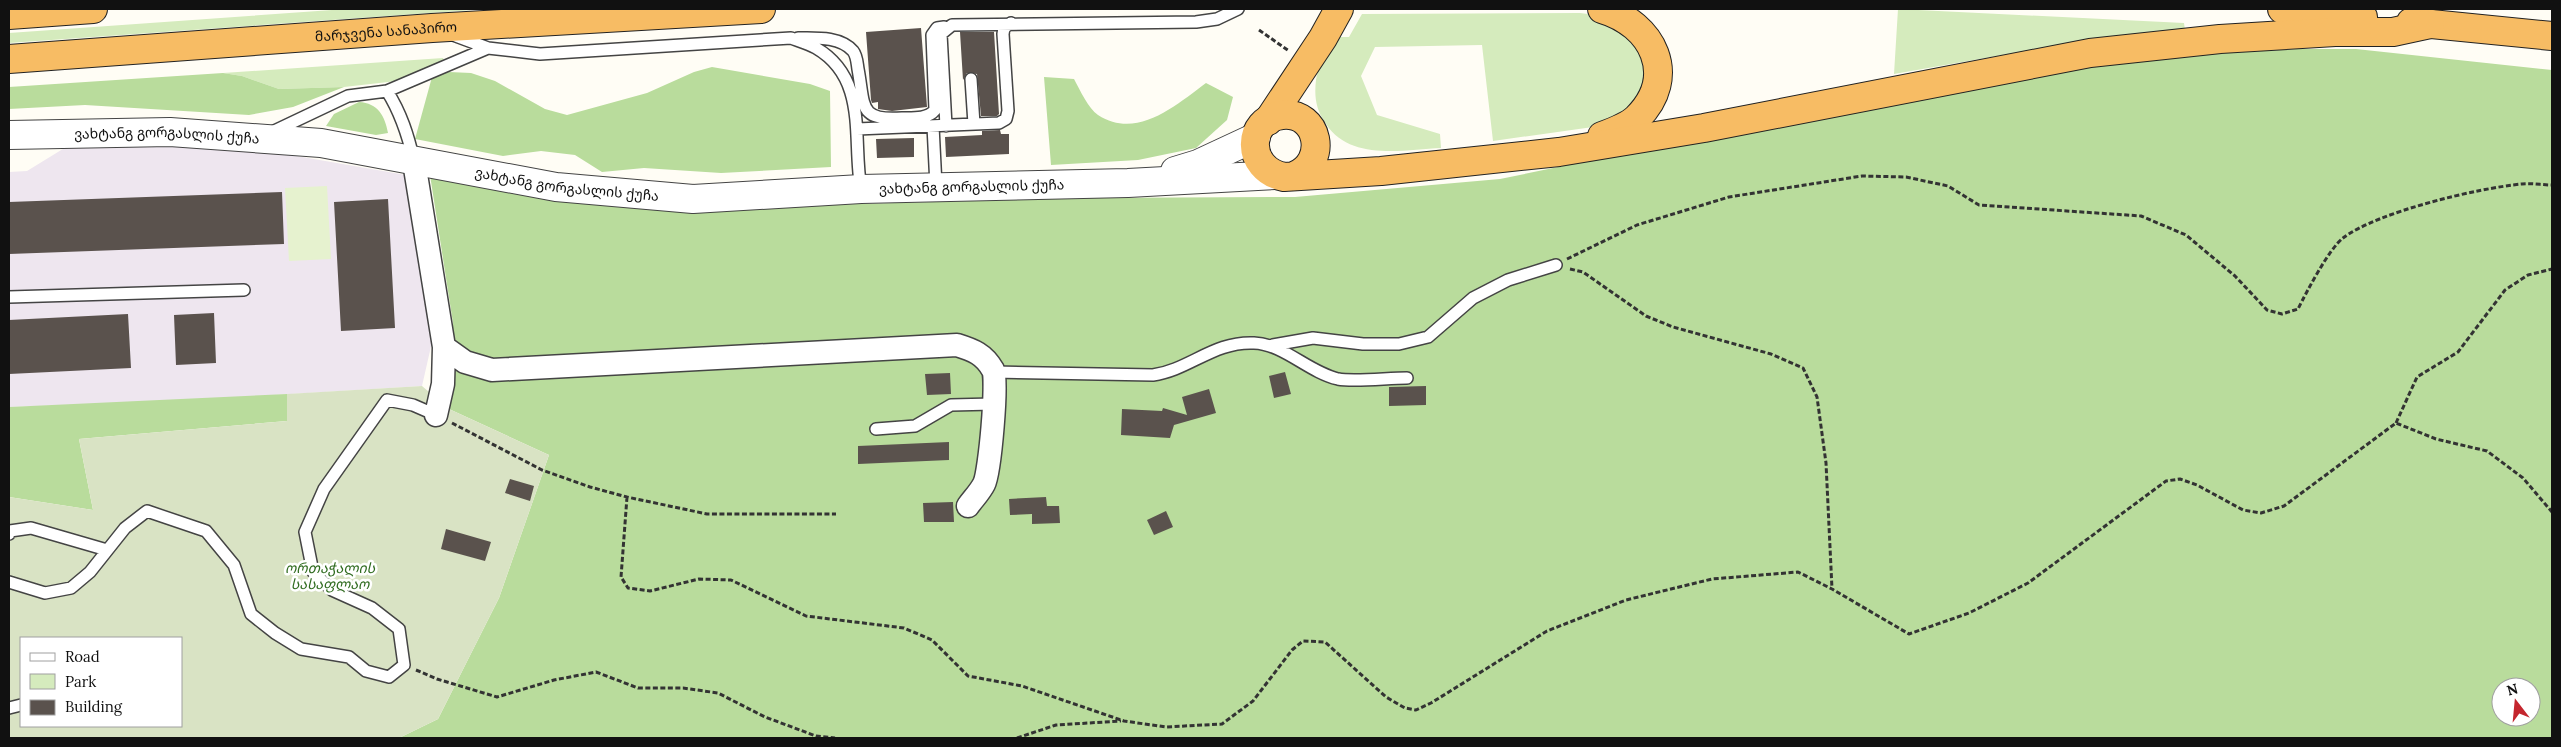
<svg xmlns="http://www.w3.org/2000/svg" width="2561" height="747" font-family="Lora,'Noto Sans Georgian',serif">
<rect width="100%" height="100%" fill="#fffdf5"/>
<!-- industrial -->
<path fill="#eee6ef" d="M160 141 285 154 406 175 432 342 422 386 159 402 9 407V172L27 171 71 144Z"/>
<!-- green -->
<path fill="#d5ebbd" d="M346 9H487L9 43V33Z
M1898 9 2184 23 2185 30 2106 37 1894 74Z
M1580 13 1596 15 1648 45 1645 98 1607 125 1493 141 1482 45 1375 47 1361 76 1377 115 1440 134 1441 148C1403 150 1350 161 1326 124 1316 110 1314 97 1316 80 1318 66 1328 51 1334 37H1349L1362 14Z
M443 58 449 72 432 77 344 87 279 89 242 76 223 73Z"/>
<!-- forest -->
<path fill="#b9dc9c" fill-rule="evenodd" d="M2297 49H2356L2552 70V738H399L438 719 499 598 549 455 449 409 453 323 430 175 744 207 1083 198 1295 197 1500 179 2067 62ZM2501 687H2531V717H2501Z
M712 67 810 84 830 91 831 167 721 173 644 168 602 172 575 155 541 151 503 156 415 139 432 77 449 72 471 73 495 81 545 109 567 115 647 93 694 72Z
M223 73 242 76 279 89 344 87 293 107 249 115 85 105 9 109V87Z
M1044 77 1074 79C1080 90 1088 108 1098 115 1137 140 1175 106 1206 83L1233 97 1227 120 1196 148 1138 160 1051 165Z
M359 102C378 103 385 116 388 133L376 135 326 126 334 114Z
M287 394V421L79 439 93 510 9 497V407Z"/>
<!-- cemetery -->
<path fill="#d9e3c4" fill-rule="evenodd" d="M422 386 449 409 549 455 499 598 438 719 399 738H9V497L93 510 79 439 287 421V394ZM21 638H181V726H21Z"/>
<!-- pitch -->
<path fill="#e6f2cf" d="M327 186 331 259 289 261 285 188Z"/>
<!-- building -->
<path fill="#5a524d" d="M921 28 927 107 892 111 878 109V102L872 103 871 100 866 32Z
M960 32H994L999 114 997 116H981L977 74 967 73 963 80Z
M1000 130 1001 134H1009V154L946 157 945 137 982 135V131Z
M914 138V157L877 158 876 139Z
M282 192 284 244 9 254V202Z
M388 199 395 328 341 331 334 202Z
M214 313 216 363 176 365 174 315Z
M128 314 131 368 9 374V320Z
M1285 372 1291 394 1274 398 1269 376Z
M950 373 951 394 927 395 925 374Z
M1426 386V405L1389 406V387Z
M1209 389 1216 413 1174 425 1170 438 1121 435 1122 409 1162 411 1163 408 1187 415 1182 397Z
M949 442V460L858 464V446Z
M510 479 534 486 530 501 505 493Z
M1046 497 1047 506H1059L1060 523 1032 524V514L1010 515 1009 499Z
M953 502 954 522H924L923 503Z
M1166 511 1173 527 1154 535 1147 520Z
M446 529 491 542 485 561 441 549Z"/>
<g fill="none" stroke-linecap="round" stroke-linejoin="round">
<defs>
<path id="service" d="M453 35 488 48 540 54 791 38C799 41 809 44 816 48 869 79 852 140 861 189
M798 38C815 38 840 36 853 51 857 56 857 63 858 69 865 106 858 121 902 118 913 118 928 119 935 110L932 35 937 28 944 27
M971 79 974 124
M387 91 488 48
M933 126 936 186
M946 126 941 34 952 25 1196 22 1217 19 1238 9
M857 129 999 123 1006 119 1008 111 1003 34 1004 28 1011 23
M270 133 348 96 387 91C401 113 408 135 414 161
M9 297 244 290
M1273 345 1313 338 1363 344H1399L1428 337 1473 298 1508 280 1556 265
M994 372 1153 375C1189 370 1214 341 1254 343 1284 344 1308 372 1338 379 1354 382 1388 378 1407 378
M876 429 915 426 951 405 993 404
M9 534 10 531 31 528 107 550
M9 582 45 593 71 588 90 572 125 528 147 511 206 531 234 565 251 614 275 633 301 649 349 657 366 671 389 677 404 665 399 629 372 608 332 590 313 572 305 532 324 489 387 400 413 405 436 415
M9 708 21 705"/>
<path id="minor" d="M414 162 444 347 465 362 492 370 957 345C973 350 984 354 993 370 998 380 990 472 984 484 980 492 973 499 968 506
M436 415 443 384 444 347"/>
<g id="tertiary">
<path id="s1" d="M9 135 170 132 321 143 556 187 693 199 861 189 1128 183 1275 175"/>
<path d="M1175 171 1198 164 1256 137"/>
</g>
<g id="trunk">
<path d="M1602 9C1653 24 1679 76 1637 118 1629 126 1613 132 1602 136"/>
<path d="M2282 9 2363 17"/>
<path d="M9 15 93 9"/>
<path d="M2411 22 2552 36"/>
<path id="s2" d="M9 59 432 28 761 9"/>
<path d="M1268 121 1323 38 1339 9"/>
<path d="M1294 176C1329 162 1319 111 1282 115 1246 119 1245 169 1284 177L1381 171 1559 152 1704 128 2090 53 2220 39 2335 32H2393L2430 24"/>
</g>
</defs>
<!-- service casing -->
<use href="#service" stroke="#444" stroke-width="14"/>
<!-- minor casing -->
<use href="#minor" stroke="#444" stroke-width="25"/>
<!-- tertiary casing -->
<use href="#tertiary" stroke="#444" stroke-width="30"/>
<!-- trunk casing -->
<use href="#trunk" stroke="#222" stroke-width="30"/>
<!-- path -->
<path stroke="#333" stroke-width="3" stroke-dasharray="5 2.5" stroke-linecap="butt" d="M1259 30 1289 51
M1567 259 1637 225 1729 197 1862 176 1906 177 1948 186 1979 205 2141 216 2186 235 2235 276 2267 310 2282 314 2298 309C2307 291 2329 249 2343 238 2377 212 2478 188 2522 184 2532 183 2542 185 2552 185
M1570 269 1583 272 1646 316 1673 327 1771 354 1803 368 1817 397 1826 463 1832 589
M452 423 542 470 590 487 627 497 707 514H836
M2396 423 2417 377 2458 352 2505 290 2528 275 2552 269
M627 497 621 577 628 588 650 591 699 579 731 580 806 616 904 628 932 640 968 676 1022 686 1124 721 1166 727 1222 724 1253 701 1292 650 1303 641 1325 642 1386 697 1405 708 1416 710 1431 703 1547 631 1626 600 1712 579 1798 572 1832 589 1909 634 1969 613 2028 583 2166 481 2180 479 2197 485 2243 510 2261 513 2284 506 2396 423 2436 439 2487 451 2523 478 2552 512
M416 670 437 679 497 697 554 680 596 672 638 688H683L718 693 765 717 816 736 835 738
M1017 738 1056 725 1121 721"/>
<!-- service -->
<use href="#service" stroke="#fff" stroke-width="11"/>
<!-- minor -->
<use href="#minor" stroke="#fff" stroke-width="22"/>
<!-- tertiary -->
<use href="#tertiary" stroke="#fff" stroke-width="28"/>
<!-- trunk -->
<use href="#trunk" stroke="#f7bc64" stroke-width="28"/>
</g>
<g text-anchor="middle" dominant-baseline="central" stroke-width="5" stroke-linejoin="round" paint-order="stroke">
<!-- street labels -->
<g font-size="14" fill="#111" stroke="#fff">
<text stroke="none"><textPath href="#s2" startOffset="378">მარჯვენა სანაპირო</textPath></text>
<text stroke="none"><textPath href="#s1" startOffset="158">ვახტანგ გორგასლის ქუჩა</textPath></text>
<text stroke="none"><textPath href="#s1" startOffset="562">ვახტანგ გორგასლის ქუჩა</textPath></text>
<text stroke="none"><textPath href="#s1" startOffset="968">ვახტანგ გორგასლის ქუჩა</textPath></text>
</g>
<!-- park labels -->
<g font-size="14" font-style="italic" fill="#2f6b1f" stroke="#fff">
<text x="330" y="568">ორთაჭალის<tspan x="330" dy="16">სასაფლაო</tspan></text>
</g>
</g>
<!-- border -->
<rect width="2561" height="747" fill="none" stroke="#111111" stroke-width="20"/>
<!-- legend -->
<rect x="20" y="637" width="162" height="90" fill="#ffffff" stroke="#a0a0a0"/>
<rect x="30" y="653" width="25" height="8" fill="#ffffff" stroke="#a0a0a0"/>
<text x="65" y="662" font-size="15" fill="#111111">Road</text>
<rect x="30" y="674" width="25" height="15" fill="#d5ebbd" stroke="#a0a0a0"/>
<text x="65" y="687" font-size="15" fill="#111111">Park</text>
<rect x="30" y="700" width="25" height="15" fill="#5a524d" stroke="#a0a0a0"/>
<text x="65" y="712" font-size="15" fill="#111111">Building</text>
<!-- north arrow -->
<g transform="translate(2516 702) rotate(344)"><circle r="24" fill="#ffffff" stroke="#a0a0a0"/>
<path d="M0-4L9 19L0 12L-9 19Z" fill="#c4262e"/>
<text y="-8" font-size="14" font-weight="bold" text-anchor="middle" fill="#111111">N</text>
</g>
</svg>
